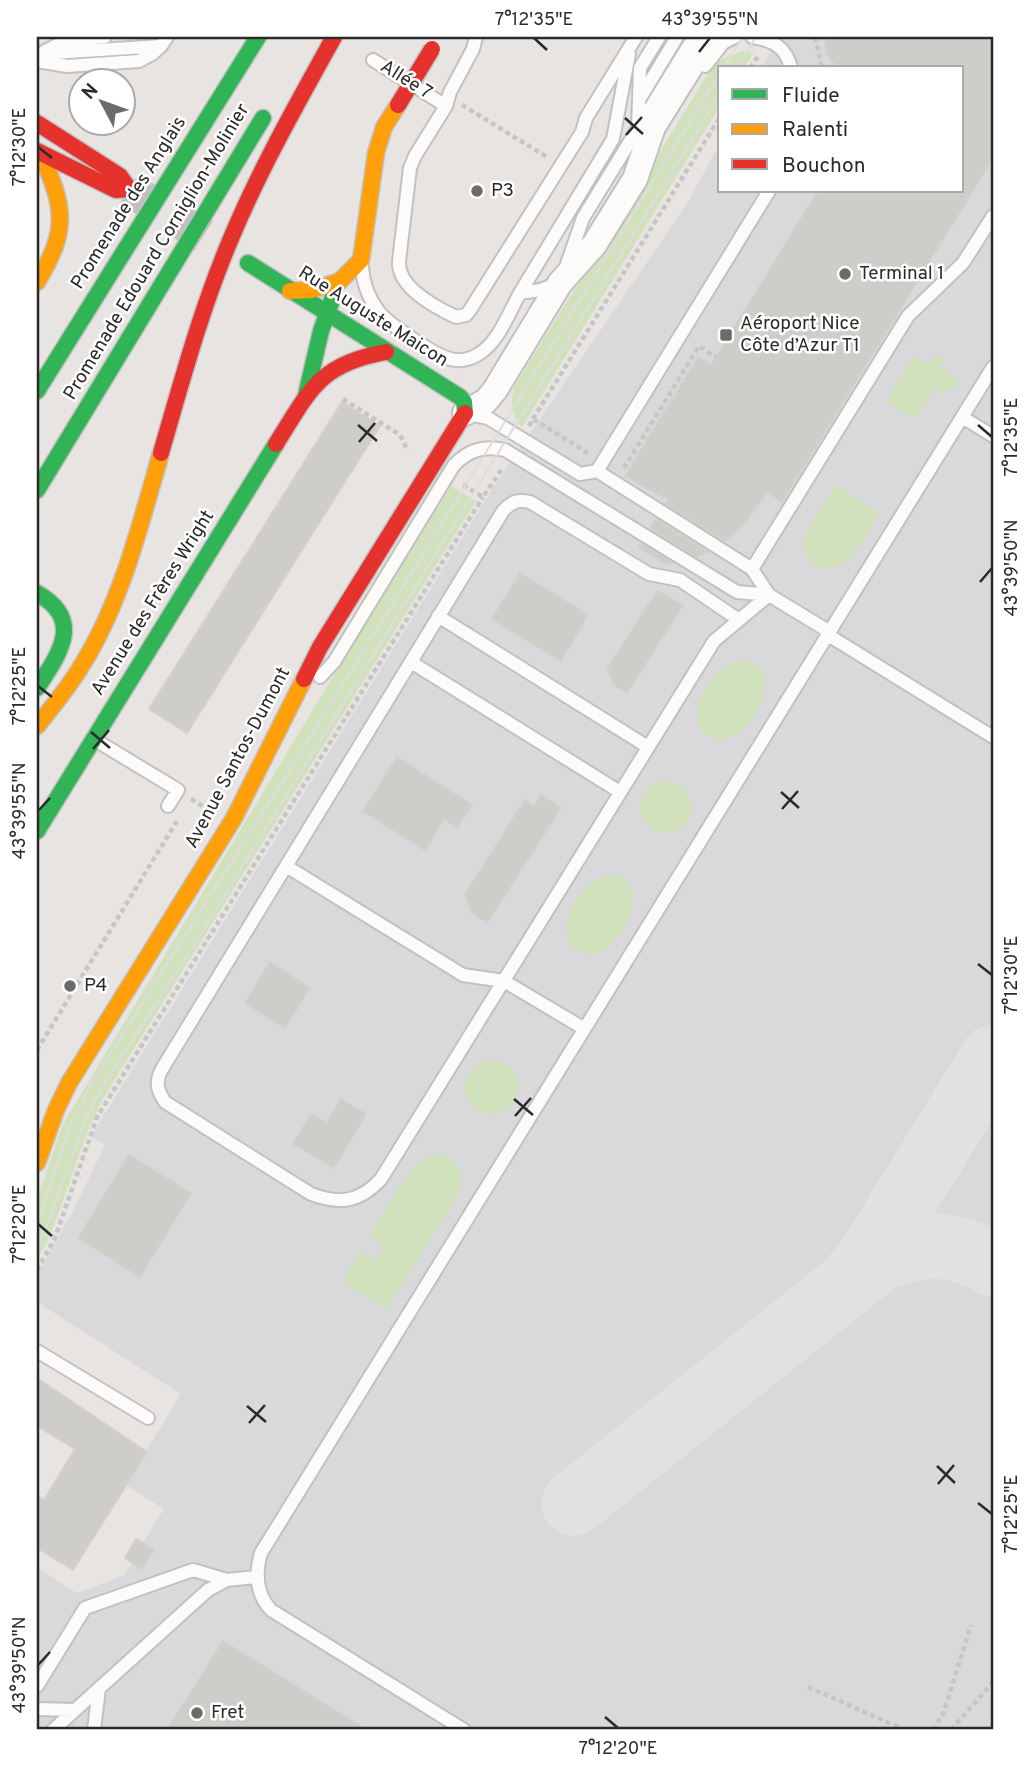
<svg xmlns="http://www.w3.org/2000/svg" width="1030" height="1767" font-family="Overpass,sans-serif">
<rect width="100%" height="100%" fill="#e8e4e1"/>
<!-- airport -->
<path fill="#d9d9dc" d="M779 37H993V1730H37V1568L77 1593 123 1576 132 1563 125 1558 137 1539 143 1542 164 1509 125 1485 181 1394 37 1302V1275L72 1213 105 1145 91 1136 493 488 688 202 720 143V191H962V68H761Z"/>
<!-- green -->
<path fill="#d0e1bc" d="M743 51 754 52 744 68H720V106L522 427C511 414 510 403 514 387L711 69 722 59Z
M936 354 945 359 940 368 957 378 955 389H947L944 395 934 390 916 419 886 401 914 355 929 364Z
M835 485 879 513C867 532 846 581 817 566 806 560 803 548 804 537Z
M451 486 476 501 107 1092C76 1145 67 1208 37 1261V1200L62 1126 335 673Z
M740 660C793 662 750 745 718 739 674 731 710 667 740 660Z
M640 807a26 26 0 1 1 52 0a26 26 0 1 1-52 0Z
M608 875C662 876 618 959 587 954 542 946 578 881 608 875Z
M465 1087a27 27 0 1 1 54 0a27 27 0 1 1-54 0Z
M435 1154C456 1155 465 1172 460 1191L387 1309 342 1282 361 1251 376 1260 385 1246 370 1237C384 1213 408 1160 435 1154Z"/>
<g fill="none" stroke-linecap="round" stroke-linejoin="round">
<!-- taxiway -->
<path stroke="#e3e0e0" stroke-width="65" d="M854 1277 870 1257 993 1057
M574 1503 878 1260C920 1242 953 1240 993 1264"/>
</g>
<!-- building -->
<path fill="#cfcdca" stroke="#d3d0cd" stroke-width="2" d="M824 37H993V158L782 502 768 492 746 522 725 541 665 504 668 500 625 476 698 357 711 365 818 191H962V68H838L827 54Z
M342 402 380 426 187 733 149 709Z
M656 519 708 552 696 557 650 529Z
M641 543 673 563 666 565 638 547Z
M520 573 588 615 561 661 492 619Z
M657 591 683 605 627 693 614 685 607 669Z
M397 757 472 805 457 828 444 819 425 850 363 811Z
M541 795 561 808 487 923 472 913 465 894 525 800 534 806Z
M270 962 310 988 285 1028 245 1003Z
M341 1099 366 1114 334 1168 293 1144 311 1114 327 1123Z
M129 1155 191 1193 140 1277 78 1238Z
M37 1378 147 1452 73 1570 37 1548V1496L44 1500 75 1449 37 1426Z
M136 1539 154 1550 142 1569 125 1558Z
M223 1641 367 1730H167Z"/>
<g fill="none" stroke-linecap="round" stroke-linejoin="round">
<!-- secondary-tunnel -->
<path stroke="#c2bfbc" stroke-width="35" stroke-dasharray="35 18" stroke-linecap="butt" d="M129 189 218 245"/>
<defs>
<path id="lane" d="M476 37 473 49 450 92 446 106 415 156 410 168 399 261C397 287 435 307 456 317L466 315 470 310 582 132 586 118 636 37
M752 37C773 40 786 47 791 68
M45 51 65 41 105 37
M37 54 161 46 167 37
M373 60 446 106
M37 61 67 66 139 61 152 54 161 46
M705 66 723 43 735 37
M639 99 640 68 659 37
M638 127 639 100 677 37
M362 267C363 283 369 299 379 312 390 325 440 360 456 360 463 361 472 358 477 355 498 344 509 312 520 293L540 290 556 284
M566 267 583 218 694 37
M520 293 613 139 629 54
M468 414 488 418 580 474 597 471 752 569 769 595 830 632
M962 417 993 436
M597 471 769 191
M752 569 908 316 963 263 993 216
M438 616 648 747
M739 620 680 580 649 574 530 502C518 499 511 502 503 511L162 1069C155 1082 157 1090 165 1102L311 1194C340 1205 360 1202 381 1179L714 641 769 595
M828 635 993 737
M411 662 620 792
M320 677 334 662 454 465C469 450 484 445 505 450L737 592 769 595
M97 741 178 790 168 806
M286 866 463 975 504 981 583 1028
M37 1351 148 1418
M37 1686 85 1608 193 1570 227 1580
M37 1709 75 1710
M53 1730 208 1590 227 1580 256 1577
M94 1730 99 1688
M464 1730 271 1610C256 1594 255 1574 261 1553L993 367"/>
<path id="street" d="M465 413 486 401 495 390 560 283 594 245 635 179 653 127 709 37"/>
<path id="fast" d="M248 263 460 397 464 402 465 413
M37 391 258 37
M306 395 321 331 334 294
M37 490 263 118
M37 593C84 620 60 653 37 688
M37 831 276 444"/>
<path id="slow" d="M37 282C70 228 64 206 40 152
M290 291 312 290 340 281 361 260 376 153 384 127 398 105
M37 726C53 706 69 687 82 665 122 601 140 525 161 453
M37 1163 56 1110 69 1083 234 818 304 679"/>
<path id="jam" d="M37 123 120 176 129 189 116 190 37 151
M276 444C310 390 319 364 386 352
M161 453C182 380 202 306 232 236 261 167 298 102 334 37
M304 679 320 647 465 413"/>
</defs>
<!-- lane casing -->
<use href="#lane" stroke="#c2c1c2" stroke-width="16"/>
<!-- street casing -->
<use href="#street" stroke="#c2c1c2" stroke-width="28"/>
<!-- fast casing -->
<use href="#fast" stroke="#c2c1c2" stroke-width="19"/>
<!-- slow casing -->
<use href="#slow" stroke="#c2c1c2" stroke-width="19"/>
<!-- jam casing -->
<use href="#jam" stroke="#c2c1c2" stroke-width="19"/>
<!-- path -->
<path stroke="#c6c6c5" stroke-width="4.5" stroke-dasharray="5 3.5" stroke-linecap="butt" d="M815 37 822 68
M750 68 759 55
M462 105 547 157
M343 399 400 435 408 451
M533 419 720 117
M529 426 533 419 588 453
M624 468 699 346 716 357
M463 485 483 497 502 469
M191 799 207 809
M37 1050 177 821
M37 1270 55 1238 97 1117 483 497
M808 1687 905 1730
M933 1730 944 1712 971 1625
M951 1730 993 1682"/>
<!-- lane -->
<use href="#lane" stroke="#fcfbfa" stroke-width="12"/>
<!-- street -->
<use href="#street" stroke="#fcfbfa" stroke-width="24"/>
<!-- fast -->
<use href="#fast" stroke="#30b455" stroke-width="16"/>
<!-- slow -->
<use href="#slow" stroke="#ff9f0a" stroke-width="16"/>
<!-- jam -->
<use href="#jam" stroke="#e5322d" stroke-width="16"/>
<!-- tram -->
<path stroke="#deddde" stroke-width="2" d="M723 68 743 37
M736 68 756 37
M37 1222 71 1123 92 1083 298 757 720 73
M37 1247 51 1216 83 1125 100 1090 194 945 720 94"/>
<defs>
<path id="jam-bridge" d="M398 105 432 49"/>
</defs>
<!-- jam-bridge casing -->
<use href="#jam-bridge" stroke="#c2c1c2" stroke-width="19" stroke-linecap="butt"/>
<!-- jam-bridge -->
<use href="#jam-bridge" stroke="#e5322d" stroke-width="16"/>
</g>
<!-- ticks -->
<path fill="none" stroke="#2a2a2a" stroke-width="2.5" d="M534 38 547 50M699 52 710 38M625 118 643 134M626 135 642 117M38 147 52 158M358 425 377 441M978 425 992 437M359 442 375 423M980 582 992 568M38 686 52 697M91 732 110 748M93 749 109 730M781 792 799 808M782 809 798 791M38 811 50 798M978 964 992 975M514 1099 533 1115M515 1116 531 1098M38 1224 52 1236M247 1406 266 1422M249 1423 265 1405M937 1466 955 1483M938 1484 954 1465M978 1503 992 1514M38 1665 50 1652M605 1717 618 1728"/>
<!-- markers -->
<g fill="#6c6b6a" stroke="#fff" stroke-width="2.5">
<circle cx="477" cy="191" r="7"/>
<circle cx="845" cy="274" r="7"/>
<rect x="719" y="328" width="14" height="14" rx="3.5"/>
<circle cx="70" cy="986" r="7"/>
<circle cx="197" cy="1713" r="7"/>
</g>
<g text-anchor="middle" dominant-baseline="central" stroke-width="5" stroke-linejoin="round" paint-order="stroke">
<!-- street labels -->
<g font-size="19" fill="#2a2a2a" stroke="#fff">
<text transform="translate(406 80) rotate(32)">Allée 7</text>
<text transform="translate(129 203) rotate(-58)">Promenade des Anglais</text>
<text transform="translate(157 252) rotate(-59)">Promenade Edouard Corniglion-Molinier</text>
<text transform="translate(373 317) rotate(32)">Rue Auguste Maicon</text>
<text transform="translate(153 603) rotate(-58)">Avenue des Frères Wright</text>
<text transform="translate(238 758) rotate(-62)">Avenue Santos-Dumont</text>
</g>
<!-- poi labels -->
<g font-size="19" fill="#2a2a2a" stroke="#fff" text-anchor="start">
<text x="491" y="191">P3</text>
<text x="859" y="274">Terminal 1</text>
<text x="740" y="324">Aéroport Nice<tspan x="740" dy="22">Côte d’Azur T1</tspan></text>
<text x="84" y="986">P4</text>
<text x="211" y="1713">Fret</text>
</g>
</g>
<!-- border -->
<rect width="1030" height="1767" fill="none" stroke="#ffffff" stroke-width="77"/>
<!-- legend -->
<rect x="718" y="66" width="245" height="126" fill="#ffffff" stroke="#aaaaaa" stroke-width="2"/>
<rect x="732" y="89" width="35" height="10" fill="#30b455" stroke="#aaaaaa" stroke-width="2"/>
<text x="782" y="102" font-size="21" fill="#2a2a2a">Fluide</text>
<rect x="732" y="124" width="35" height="10" fill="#ff9f0a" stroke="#aaaaaa" stroke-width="2"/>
<text x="782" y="136" font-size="21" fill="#2a2a2a">Ralenti</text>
<rect x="732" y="159" width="35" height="10" fill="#e5322d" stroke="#aaaaaa" stroke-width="2"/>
<text x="782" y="172" font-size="21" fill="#2a2a2a">Bouchon</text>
<!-- north arrow -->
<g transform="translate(102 102) rotate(311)"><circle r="33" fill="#ffffff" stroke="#aaaaaa" stroke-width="2"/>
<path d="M0-5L12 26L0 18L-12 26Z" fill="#6c6b6a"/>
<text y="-10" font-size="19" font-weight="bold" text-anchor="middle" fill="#2a2a2a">N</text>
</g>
<rect x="38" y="38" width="954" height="1690" fill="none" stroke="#2a2a2a" stroke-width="2.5"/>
<g font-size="18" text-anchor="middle" fill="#2a2a2a">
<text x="534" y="25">7°12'35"E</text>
<text x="710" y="25">43°39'55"N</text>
<text transform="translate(19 147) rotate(-90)" y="6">7°12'30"E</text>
<text transform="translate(1011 437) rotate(-90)" y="6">7°12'35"E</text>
<text transform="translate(1011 568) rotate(-90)" y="6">43°39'50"N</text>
<text transform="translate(19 686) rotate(-90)" y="6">7°12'25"E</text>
<text transform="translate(19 811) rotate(-90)" y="6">43°39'55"N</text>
<text transform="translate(1011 975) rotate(-90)" y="6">7°12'30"E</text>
<text transform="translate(19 1224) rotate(-90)" y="6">7°12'20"E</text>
<text transform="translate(1011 1514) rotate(-90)" y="6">7°12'25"E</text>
<text transform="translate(19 1665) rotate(-90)" y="6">43°39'50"N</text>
<text x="618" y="1754">7°12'20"E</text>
</g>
</svg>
